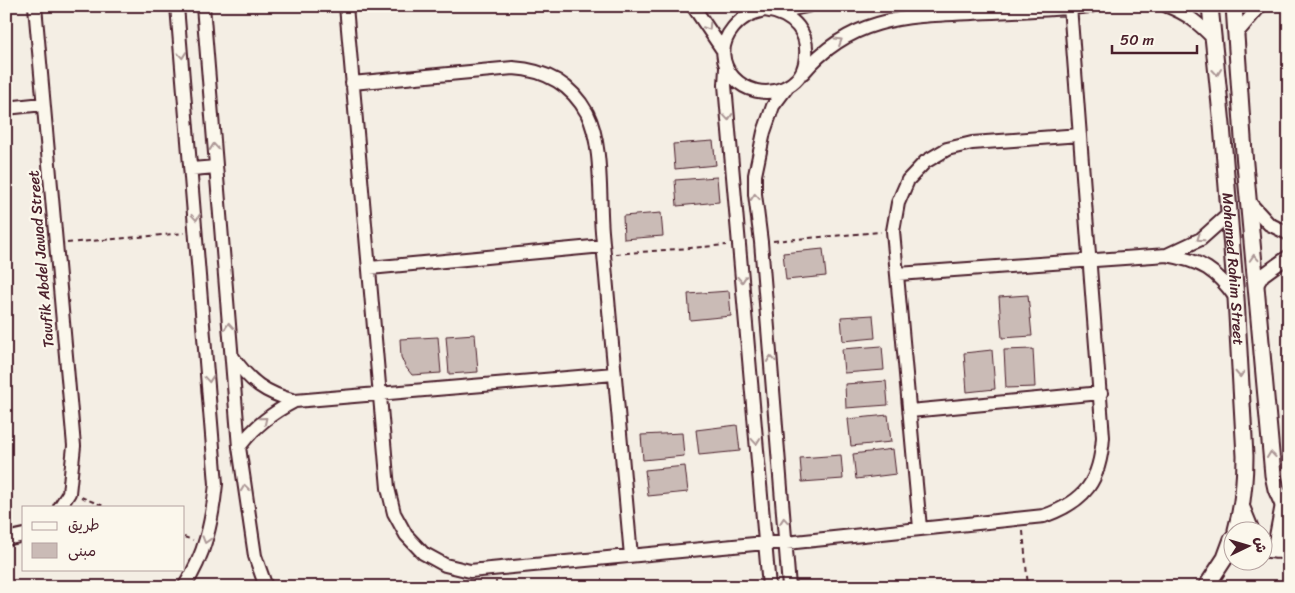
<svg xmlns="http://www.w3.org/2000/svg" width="1295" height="593" font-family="Sriracha,'Playpen Sans Arabic',sans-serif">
<rect width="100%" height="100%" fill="#f4eee4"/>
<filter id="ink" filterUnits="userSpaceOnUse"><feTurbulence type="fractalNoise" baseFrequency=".02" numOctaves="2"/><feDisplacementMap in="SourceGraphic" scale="10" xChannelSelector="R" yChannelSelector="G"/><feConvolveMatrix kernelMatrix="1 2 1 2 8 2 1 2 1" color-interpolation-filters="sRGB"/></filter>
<g filter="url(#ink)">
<!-- building -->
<path fill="#cabbb6" stroke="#4a1f2b" d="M713 141 716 165 675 169 673 144Z
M717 177 719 202 677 206 675 180Z
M661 213 663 236 624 239 623 216Z
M823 249 826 276 786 280 783 253Z
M729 291 731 316 690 320 688 294Z
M1028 295 1032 336 1002 338 999 297Z
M873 315 875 338 843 341 841 317Z
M475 334 478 372 449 374 446 336Z
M438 337 441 373 412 375 405 366 401 357 400 339Z
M882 346 884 370 844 373 842 349Z
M1033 349 1035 387 1006 388 1004 350Z
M992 350 995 389 967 392 964 353Z
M886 381 888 405 846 408 845 384Z
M888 415 891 442 851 446 848 419Z
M737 425 740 451 699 455 696 430Z
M682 433 684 456 643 460 641 435Z
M893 449 896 474 856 479 853 454Z
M841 455 843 479 802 482 800 458Z
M685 466 688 492 648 496 645 470Z"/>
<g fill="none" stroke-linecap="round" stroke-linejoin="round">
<defs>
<path id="minor" d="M35 6 74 446 69 493 60 507
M177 6 216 484C212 522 205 555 184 587
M203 6 239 447 255 556 266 587
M346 6 388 488 394 513 406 535 423 553 445 565 470 571 765 543H786L1044 516C1086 501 1100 481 1103 437L1070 6
M693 6 722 49
M1167 6C1188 14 1198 23 1213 38
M765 10C794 14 811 33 805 63 803 74 795 83 784 88 746 105 704 63 733 28 742 17 751 13 765 10Z
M777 12 807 6
M1236 34 1260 6
M726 68 725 85 769 587
M803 73C850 17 905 16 973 13 1012 11 1051 10 1091 6
M352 83 513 68C546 70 571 84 587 113 603 144 599 198 602 232 612 340 621 448 631 556
M788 86 773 106 764 132 755 175V194L761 242 789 587
M6 108 43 104
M192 169 216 167
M1249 202 1269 224 1289 234
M1167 255 1201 239 1229 214
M370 268 603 246
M898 274 1167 255C1202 261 1216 270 1236 298
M1256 286 1263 275 1289 256
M232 356C250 382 265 393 295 401L614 374
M910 411 1101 393
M239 447C255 426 272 413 295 401
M920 528 893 231 898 203 908 180 925 162 947 149 972 143 1080 135
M6 539 24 535"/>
<g id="tertiary">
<path id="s1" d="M1210 6 1222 125 1236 298 1245 456C1245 482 1243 505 1236 530"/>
<path d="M1234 6 1244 153 1273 475 1276 489 1289 518"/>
<path d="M1242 508 1251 530"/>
<path d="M1262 549 1289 551"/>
<path d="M1275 550 1283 507"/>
<path d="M1206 587 1225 558 1232 539"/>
</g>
</defs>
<!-- minor casing -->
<use href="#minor" stroke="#4a1f2b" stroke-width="16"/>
<!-- tertiary casing -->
<use href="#tertiary" stroke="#4a1f2b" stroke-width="19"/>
<!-- path -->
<path stroke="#4a1f2b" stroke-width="2" stroke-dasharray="5 4" stroke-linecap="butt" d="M773 241 881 232
M67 243 185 233
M616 254 726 245
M81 497 106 507
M1023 531 1028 587
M184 537 193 540
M496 581V587"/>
<!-- minor -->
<use href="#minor" stroke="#fbf7ec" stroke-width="12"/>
<!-- tertiary -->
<use href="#tertiary" stroke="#fbf7ec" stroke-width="15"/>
</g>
<!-- one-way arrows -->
<defs><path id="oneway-chevron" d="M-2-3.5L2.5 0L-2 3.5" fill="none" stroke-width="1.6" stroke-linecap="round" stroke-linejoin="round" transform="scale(1.25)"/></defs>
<g stroke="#ab9695">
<use href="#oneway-chevron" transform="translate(708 27) rotate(57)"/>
<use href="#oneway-chevron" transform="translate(839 41) rotate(-31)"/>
<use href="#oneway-chevron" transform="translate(182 55) rotate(85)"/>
<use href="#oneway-chevron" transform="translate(1217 72) rotate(84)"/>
<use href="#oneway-chevron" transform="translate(728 117) rotate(85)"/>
<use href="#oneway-chevron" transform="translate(214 147) rotate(-95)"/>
<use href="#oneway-chevron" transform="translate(755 197) rotate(-95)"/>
<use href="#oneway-chevron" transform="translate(196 217) rotate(85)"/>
<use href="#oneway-chevron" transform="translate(1200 238) rotate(146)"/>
<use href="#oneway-chevron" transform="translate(1254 258) rotate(-94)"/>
<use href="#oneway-chevron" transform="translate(742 279) rotate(85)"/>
<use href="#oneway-chevron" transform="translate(229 326) rotate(-95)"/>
<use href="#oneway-chevron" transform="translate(771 359) rotate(-95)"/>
<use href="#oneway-chevron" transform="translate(1240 374) rotate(87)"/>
<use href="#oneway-chevron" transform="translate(209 379) rotate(85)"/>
<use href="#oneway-chevron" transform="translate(264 420) rotate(-39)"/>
<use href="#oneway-chevron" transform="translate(756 441) rotate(85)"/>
<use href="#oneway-chevron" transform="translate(1271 455) rotate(-96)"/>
<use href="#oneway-chevron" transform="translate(245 488) rotate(-98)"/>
<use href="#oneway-chevron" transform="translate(784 521) rotate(-95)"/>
<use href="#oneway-chevron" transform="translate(206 540) rotate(107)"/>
</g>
</g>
<g text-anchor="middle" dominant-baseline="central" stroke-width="4.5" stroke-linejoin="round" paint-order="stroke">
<!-- street labels -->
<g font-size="15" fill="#4a1f2b" stroke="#fbf7ec">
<text transform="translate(41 259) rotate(-95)">Tawfik Abdel Jawad Street</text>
<text stroke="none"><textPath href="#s1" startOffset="264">Mohamed Rahim Street</textPath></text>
</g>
</g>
<!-- margin -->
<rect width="1295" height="593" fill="none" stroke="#fbf7ec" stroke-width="25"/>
<rect x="12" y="12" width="1270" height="568" fill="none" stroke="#4a1f2b" stroke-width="2" filter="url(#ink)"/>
<!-- legend -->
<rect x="22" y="506" width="162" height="65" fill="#fbf7ec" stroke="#b4a19f"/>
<rect x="32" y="522" width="25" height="8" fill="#fbf7ec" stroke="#b4a19f"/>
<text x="68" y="530" font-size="15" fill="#4a1f2b">طريق</text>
<rect x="32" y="543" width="25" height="15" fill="#cabbb6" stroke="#b4a19f"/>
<text x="68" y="556" font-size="15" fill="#4a1f2b">مبنى</text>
<!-- north arrow -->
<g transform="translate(1248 546) rotate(85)"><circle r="24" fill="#fbf7ec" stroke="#b4a19f"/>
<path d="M0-4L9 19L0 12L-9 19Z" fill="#4a1f2b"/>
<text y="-8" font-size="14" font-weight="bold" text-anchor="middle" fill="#4a1f2b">ش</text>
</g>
<!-- scale -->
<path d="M1112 45v8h85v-8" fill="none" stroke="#4a1f2b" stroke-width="2.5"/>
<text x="1120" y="45" font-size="15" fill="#4a1f2b" stroke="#fbf7ec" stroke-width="4" paint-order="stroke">50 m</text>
</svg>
